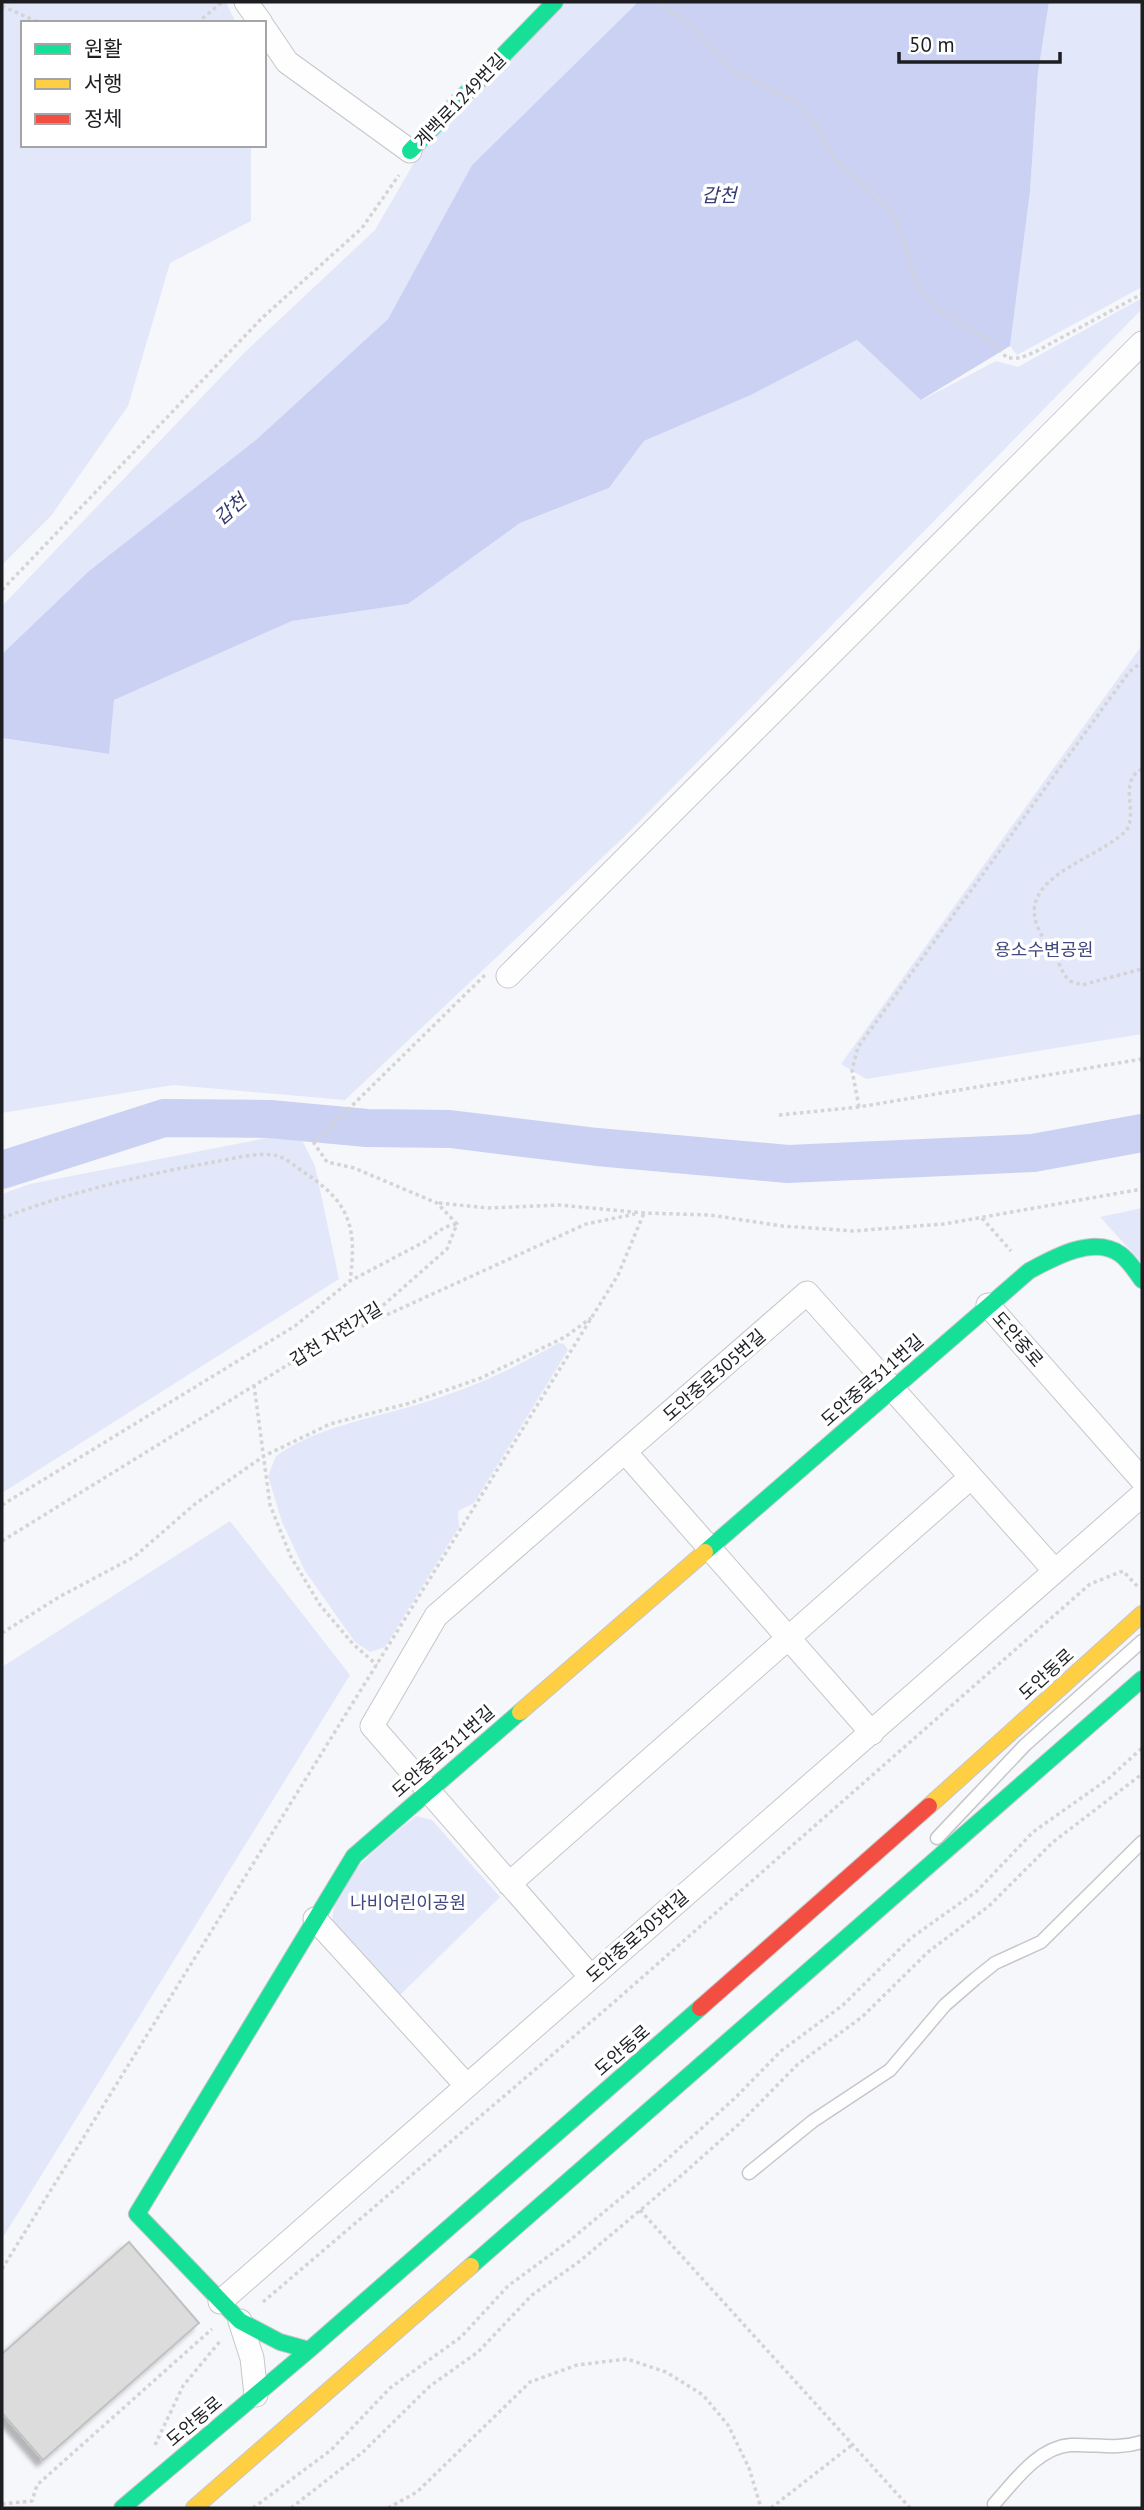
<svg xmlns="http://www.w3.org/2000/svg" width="1144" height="2510" font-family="'PT Sans','Noto Sans KR',sans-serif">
<defs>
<filter id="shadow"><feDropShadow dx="-6" dy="6" stdDeviation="2" flood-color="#0004"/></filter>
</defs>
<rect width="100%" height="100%" fill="#f6f7fb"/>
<!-- green -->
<path fill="#e3e7fa" d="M2 2H226L236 23H23V145H251V221L170 263 128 406 51 516 2 565Z
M566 2H638L472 165 388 319 257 439 89 571 2 654V606L244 353 375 230 422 149Z
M1049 2H1142V287L1017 355 1010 346 1030 192 1038 73Z
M1142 298V309L624 837 345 1100 173 1085 2 1113V738L108 754 114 700 292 621 408 604 520 523 609 488 644 441 751 395 857 340 922 400 996 361 1018 367Z
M1142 645V1034L866 1079 841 1064Z
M298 1132 315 1166 339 1279 2 1493V1194L30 1184Z
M1142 1208V1263L1100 1217Z
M558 1343 564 1344 568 1350 474 1503 458 1511 459 1527 385 1647 370 1652 355 1642 305 1571 282 1522 268 1476 276 1456C317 1427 369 1419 416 1405 467 1390 512 1370 558 1343Z
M230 1521 350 1675 2 2239V1667Z
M416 1816 432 1820 500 1897 397 1998 333 1925C328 1882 386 1841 416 1816Z"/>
<!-- water -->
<path fill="#cbd1f3" d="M638 2H1049L1038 73 1030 192 1010 346 921 400 857 340 751 395 644 441 609 488 520 523 408 604 292 621 114 700 109 754 2 738V654L89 571 257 439 388 319 472 165Z"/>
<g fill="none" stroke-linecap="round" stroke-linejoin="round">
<!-- river -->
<path stroke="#cbd1f3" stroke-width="38" d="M2 1170 164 1118 270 1119 367 1128 450 1129 597 1147 788 1164 1033 1153 1142 1133"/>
</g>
<!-- building -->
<path fill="#dddcdc" stroke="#c2c1c1" stroke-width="2" filter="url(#shadow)" d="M129 2242 199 2323 43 2460 2 2413V2354Z"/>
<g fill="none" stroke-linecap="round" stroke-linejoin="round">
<defs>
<path id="lane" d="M937 1838 1025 1745 1142 1641
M749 2173 813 2121 890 2070 945 2005 975 1979 995 1963 1041 1942 1142 1842
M994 2504C1014 2482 1038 2447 1071 2445 1098 2444 1115 2450 1142 2442"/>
<path id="street" d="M246 2 261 23
M264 28 287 62 410 151
M508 976 1142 343
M988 1305 1142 1480
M625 1452 872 1733
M509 1884 971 1477
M315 1919 466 2085
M591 1977 372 1726 436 1616 807 1293 1055 1571
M220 2302 1142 1495
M240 2321 252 2358 256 2395"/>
<path id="fast" d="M410 151 555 2
M705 1552 1029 1271C1053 1258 1093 1235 1120 1254 1129 1260 1135 1271 1142 1280
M471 2266 1142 1679
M309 2350 280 2342 240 2321 137 2214 354 1856 520 1712
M122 2508 309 2350 700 2008"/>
<path id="slow" d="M520 1712 705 1552
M929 1806 1142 1614
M194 2508 471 2266"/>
<path id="jam" d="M700 2008 929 1806"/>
</defs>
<!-- lane casing -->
<use href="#lane" stroke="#c5c6ca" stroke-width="15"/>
<!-- street casing -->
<use href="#street" stroke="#c5c6ca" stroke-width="25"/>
<!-- fast casing -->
<use href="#fast" stroke="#c5c6ca" stroke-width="18"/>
<!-- slow casing -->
<use href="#slow" stroke="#c5c6ca" stroke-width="18"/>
<!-- jam casing -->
<use href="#jam" stroke="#c5c6ca" stroke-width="18"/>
<!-- path -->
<path stroke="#d4d4d5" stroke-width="3.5" stroke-dasharray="3.5 3.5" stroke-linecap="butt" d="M657 2 689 23 733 71 798 103 818 129 835 160 889 208 896 220 919 290 939 310 991 341 1007 358H1020L1035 352 1142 294
M2 6 40 23
M197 23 222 2
M2 590 262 318 362 228 399 175
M1142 769C1117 782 1139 812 1126 831 1088 866 997 881 1051 949 1059 959 1060 972 1070 981L1082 985 1142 969
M859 1107 852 1070 858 1047 1129 672 1142 662
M779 1115 859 1107 1142 1059
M439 1203 488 1208 559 1205 644 1213 710 1215 782 1226 853 1231 944 1224 1142 1189
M2 1218C70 1192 142 1175 214 1162 232 1159 259 1151 278 1156 286 1158 297 1168 305 1173 351 1203 357 1229 350 1281
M982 1218 1011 1251
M336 1338 586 1224 635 1214
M254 1385 270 1505 291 1557 320 1605 353 1644 377 1665
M2 1505 295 1326 350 1281 424 1242 445 1227 457 1224
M2 1541 380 1308 447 1249 457 1224 437 1203 354 1168 327 1162 314 1143 487 973
M2 1633 59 1597 134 1557 195 1504 264 1456 330 1424 410 1403 481 1378 565 1337 591 1318
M640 2210 910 2508
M2 2269 618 1275 644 1213
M263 2302 613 2003 1090 1584 1123 1571 1139 1588
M155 2445 183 2386 221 2340
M2 2504 32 2501 37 2485 212 2329
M253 2508 331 2450 390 2388 461 2337 508 2286 569 2241 662 2164 735 2098 781 2051 843 2005 911 1938 977 1891 1033 1832 1108 1779 1142 1748
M291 2508 363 2452 430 2386 478 2352 532 2295 580 2261 683 2174 739 2124 798 2064 862 2017 928 1952 989 1906 1053 1842 1142 1774
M388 2508 417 2492 530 2382 577 2365 627 2359 666 2372 703 2395 728 2425 749 2468 761 2508
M771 2508 852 2445"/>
<!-- lane -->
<use href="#lane" stroke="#fefefe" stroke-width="12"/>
<!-- street -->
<use href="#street" stroke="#fefefe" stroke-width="23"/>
<!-- fast -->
<use href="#fast" stroke="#16e098" stroke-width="16"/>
<!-- slow -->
<use href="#slow" stroke="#ffcf43" stroke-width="16"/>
<!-- jam -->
<use href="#jam" stroke="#f24e42" stroke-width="16"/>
</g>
<g text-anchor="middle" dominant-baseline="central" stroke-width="7" stroke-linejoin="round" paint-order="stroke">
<!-- street labels -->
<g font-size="18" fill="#1d1e22" stroke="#fff">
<text transform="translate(460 100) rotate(-46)">계백로1249번길</text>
<text transform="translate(336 1334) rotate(-32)">갑천 자전거길</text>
<text transform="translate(1018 1339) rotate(49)">도안중로</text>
<text transform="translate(714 1375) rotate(-41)">도안중로305번길</text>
<text transform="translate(872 1380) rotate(-41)">도안중로311번길</text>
<text transform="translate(1046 1674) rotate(-42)">도안동로</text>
<text transform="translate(443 1751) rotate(-41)">도안중로311번길</text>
<text transform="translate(637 1936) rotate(-41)">도안중로305번길</text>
<text transform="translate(622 2050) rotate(-41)">도안동로</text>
<text transform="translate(194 2421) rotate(-40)">도안동로</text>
</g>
<!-- park labels -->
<g font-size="18" fill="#404781" stroke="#fff">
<text x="1044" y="949">용소수변공원</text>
<text x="408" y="1902">나비어린이공원</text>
</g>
<!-- water labels -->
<g font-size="19" font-style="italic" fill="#323870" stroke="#fff">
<text x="719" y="195">갑천</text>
<text transform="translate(230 509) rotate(-41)">갑천</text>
</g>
</g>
<!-- border -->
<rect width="1144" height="2510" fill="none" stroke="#1d1e22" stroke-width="7"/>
<!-- legend -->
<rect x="21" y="21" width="245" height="126" fill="#ffffff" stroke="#a5a5a7" stroke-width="2"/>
<rect x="35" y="44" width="35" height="10" fill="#16e098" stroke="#a5a5a7" stroke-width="2"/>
<text x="84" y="56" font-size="21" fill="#1d1e22">원활</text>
<rect x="35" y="79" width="35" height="10" fill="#ffcf43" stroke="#a5a5a7" stroke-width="2"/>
<text x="84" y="91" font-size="21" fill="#1d1e22">서행</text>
<rect x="35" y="114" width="35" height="10" fill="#f24e42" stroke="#a5a5a7" stroke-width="2"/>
<text x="84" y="126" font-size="21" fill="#1d1e22">정체</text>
<!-- scale -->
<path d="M899 52v10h161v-10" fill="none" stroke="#1d1e22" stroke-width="3.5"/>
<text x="909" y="52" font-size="21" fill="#1d1e22" stroke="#ffffff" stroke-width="5" paint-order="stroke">50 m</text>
</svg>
